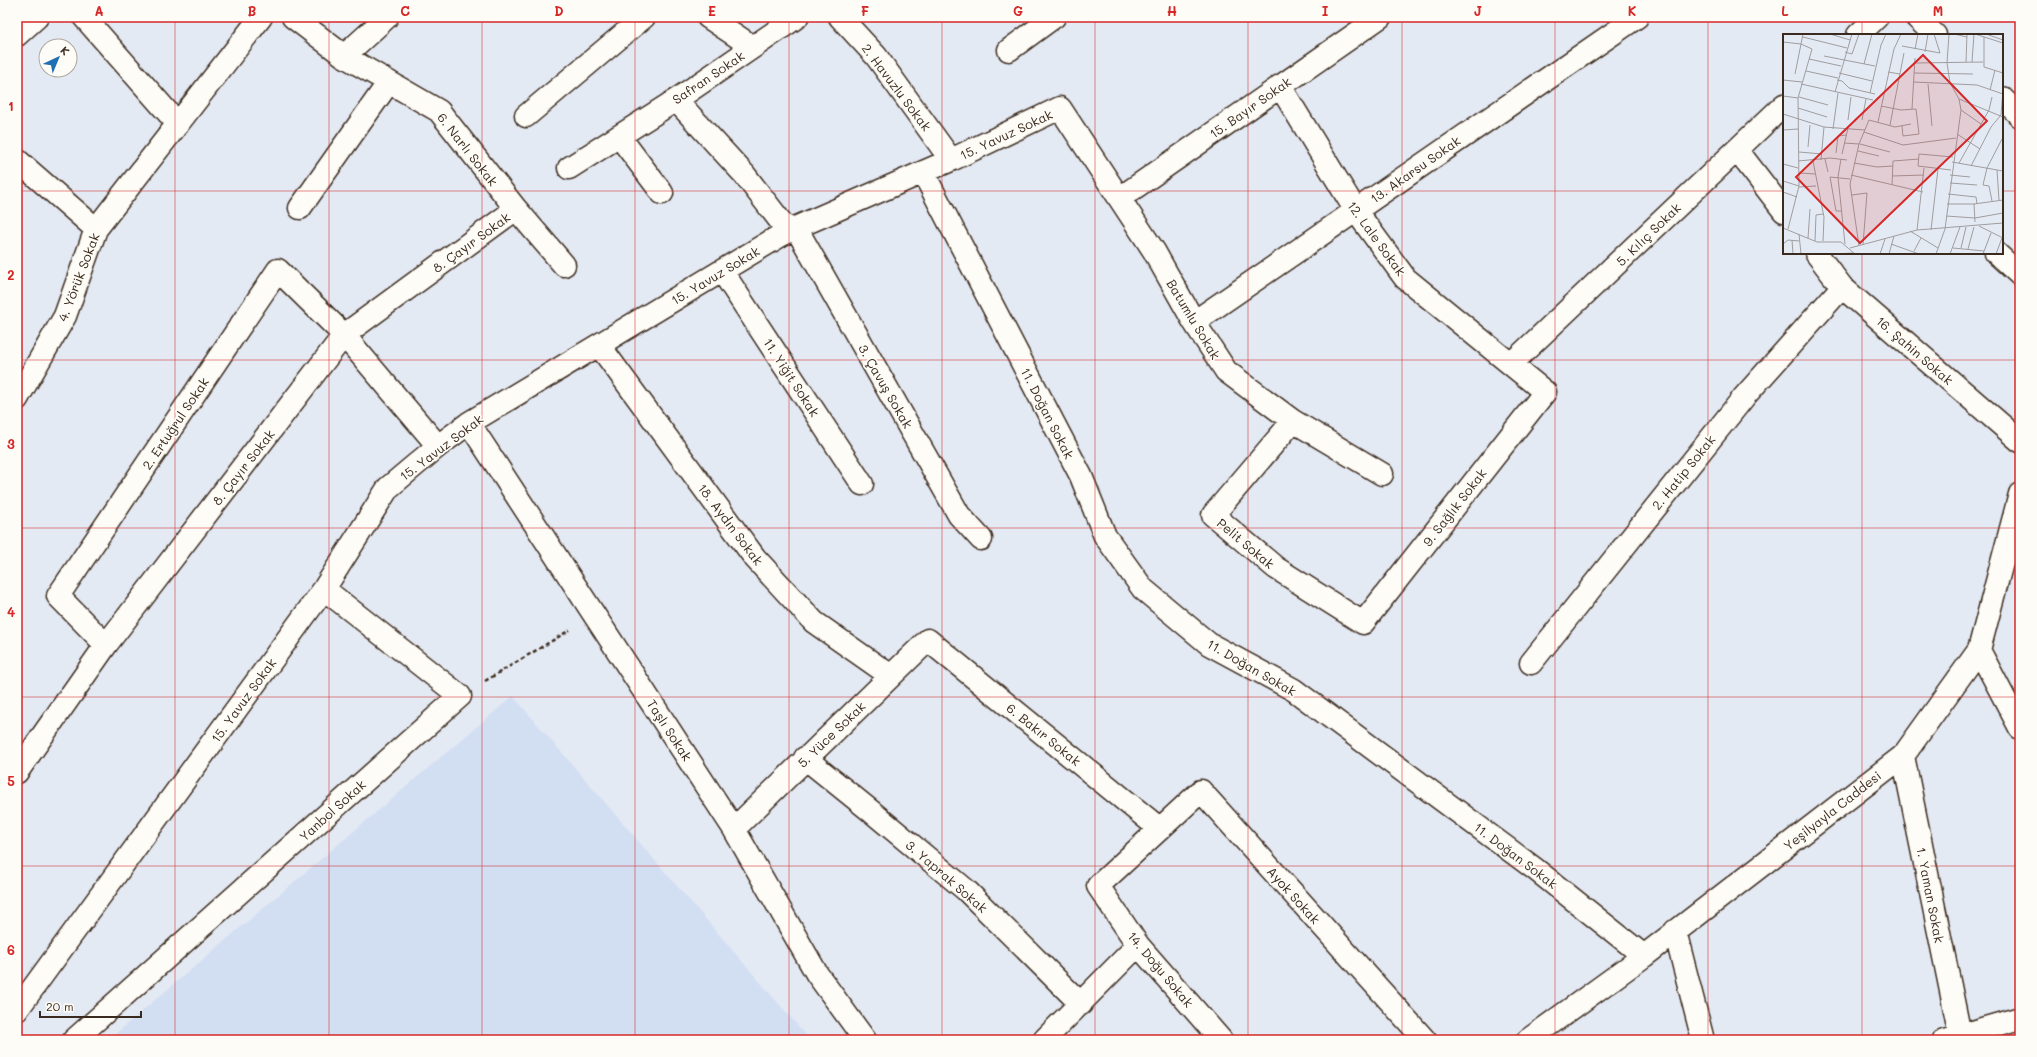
<svg xmlns="http://www.w3.org/2000/svg" width="2037" height="1057" font-family="Mali,sans-serif">
<rect width="100%" height="100%" fill="#e4eaf4"/>
<filter id="ink" filterUnits="userSpaceOnUse"><feTurbulence type="fractalNoise" baseFrequency=".025" numOctaves="2"/><feDisplacementMap in="SourceGraphic" scale="8" xChannelSelector="R" yChannelSelector="G"/><feConvolveMatrix kernelMatrix="1 2 1 2 8 2 1 2 1" color-interpolation-filters="sRGB"/></filter>
<g filter="url(#ink)">
<!-- built -->
<path fill="#d2def2" d="M513 696 810 1040H108Z"/>
<g fill="none" stroke-linecap="round" stroke-linejoin="round">
<defs>
<path id="minor" d="M84 17 178 124
M293 17 344 56 439 111 516 209 564 265
M708 17 753 47
M840 17 876 56 951 160
M1916 17 1935 35
M17 35 37 17
M1858 35 1877 17
M1009 50 1054 17
M344 56 387 17
M1280 86 1356 211 1405 278 1545 392 1363 623 1276 568 1213 515 1293 421
M2002 98 2020 116
M676 100 744 174 788 231
M526 116 644 17
M619 136 662 193
M1737 150 1784 211
M17 160 96 229
M569 168 676 100 797 17
M923 172 1081 476 1105 536 1143 589 1209 644 1294 690 1535 869 1644 956
M1120 198 1380 17
M300 208 389 82
M796 228 959 515 981 539
M1816 253 1842 287 2020 441
M1996 253 2020 275
M722 271 862 484
M1194 322 1637 17
M599 345 755 558 814 622 891 676
M1512 363 1784 105
M17 399 65 316 96 229 261 17
M469 423 734 829 817 974 865 1040
M106 645 58 596 278 270 344 335 438 446
M1979 650 2020 728
M1531 663 1744 397 1842 287
M1903 756 1960 1035
M805 758 872 812 966 890 1081 1004
M17 772 106 645 344 335 516 209
M734 829 928 640 1160 829
M1675 931 1703 1040
M17 1010 324 589 388 488 438 446 469 423 788 231 951 160 1060 108 1154 251 1194 322 1226 371 1293 421 1382 474
M74 1040 460 696 324 589
M1044 1040 1138 945
M1221 1040 1138 945 1098 886 1201 791 1425 1040
M1528 1040 1644 956 1903 756 1979 650 2020 494
M1944 1040 2020 1018"/>
</defs>
<!-- minor casing -->
<use href="#minor" stroke="#3b2a1e" stroke-width="25"/>
<!-- path -->
<path stroke="#3b2a1e" stroke-width="2.5" stroke-dasharray="4 3" stroke-linecap="butt" d="M485 681 570 630"/>
<!-- minor -->
<use href="#minor" stroke="#fdfcf7" stroke-width="22"/>
</g>
</g>
<!-- grid -->
<path fill="none" stroke="#d62828" stroke-width="1" stroke-opacity="0.55" d="M175 17V1040M329 17V1040M482 17V1040M635 17V1040M789 17V1040M942 17V1040M1095 17V1040M1248 17V1040M1402 17V1040M1555 17V1040M1708 17V1040M1862 17V35M17 191H1784M2002 191H2020M1862 253V1040M17 360H2020M17 528H2020M17 697H2020M17 866H2020"/>
<g text-anchor="middle" dominant-baseline="central" stroke-width="3.5" stroke-linejoin="round" paint-order="stroke">
<!-- street labels -->
<g font-size="13" fill="#3b2a1e" stroke="#fdfcf7">
<text transform="translate(708 77) rotate(-34)">Safran Sokak</text>
<text transform="translate(897 87) rotate(53)">2. Havuzlu Sokak</text>
<text transform="translate(1250 107) rotate(-35)">15. Bayır Sokak</text>
<text transform="translate(1006 134) rotate(-25)">15. Yavuz Sokak</text>
<text transform="translate(468 149) rotate(52)">6. Narlı Sokak</text>
<text transform="translate(1415 169) rotate(-35)">13. Akarsu Sokak</text>
<text transform="translate(1648 234) rotate(-44)">5. Kılıç Sokak</text>
<text transform="translate(1377 238) rotate(54)">12. Lale Sokak</text>
<text transform="translate(471 242) rotate(-36)">8. Çayır Sokak</text>
<text transform="translate(715 275) rotate(-31)">15. Yavuz Sokak</text>
<text transform="translate(78 277) rotate(-69)">4. Yörük Sokak</text>
<text transform="translate(1194 319) rotate(59)">Batumlu Sokak</text>
<text transform="translate(1915 350) rotate(41)">16. Şahin Sokak</text>
<text transform="translate(792 377) rotate(57)">11. Yiğit Sokak</text>
<text transform="translate(886 386) rotate(60)">3. Çavuş Sokak</text>
<text transform="translate(1048 413) rotate(63)">11. Doğan Sokak</text>
<text transform="translate(175 423) rotate(-56)">2. Ertuğrul Sokak</text>
<text transform="translate(441 447) rotate(-37)">15. Yavuz Sokak</text>
<text transform="translate(243 467) rotate(-52)">8. Çayır Sokak</text>
<text transform="translate(1683 472) rotate(-51)">2. Hatip Sokak</text>
<text transform="translate(1454 507) rotate(-52)">9. Sağlık Sokak</text>
<text transform="translate(731 524) rotate(53)">18. Aydın Sokak</text>
<text transform="translate(1246 543) rotate(40)">Pelit Sokak</text>
<text transform="translate(1252 667) rotate(30)">11. Doğan Sokak</text>
<text transform="translate(243 700) rotate(-54)">15. Yavuz Sokak</text>
<text transform="translate(670 730) rotate(57)">Taşlı Sokak</text>
<text transform="translate(831 734) rotate(-44)">5. Yüce Sokak</text>
<text transform="translate(1044 734) rotate(39)">6. Bakır Sokak</text>
<text transform="translate(332 810) rotate(-42)">Yanbol Sokak</text>
<text transform="translate(1832 810) rotate(-38)">Yeşilyayla Caddesi</text>
<text transform="translate(1516 855) rotate(37)">11. Doğan Sokak</text>
<text transform="translate(947 876) rotate(41)">3. Yaprak Sokak</text>
<text transform="translate(1294 895) rotate(48)">Ayok Sokak</text>
<text transform="translate(1931 895) rotate(79)">1. Yaman Sokak</text>
<text transform="translate(1161 969) rotate(50)">14. Doğu Sokak</text>
</g>
</g>
<!-- overview -->
<g transform="translate(1783 34)">
<rect width="220" height="220" fill="#e4eaf4"/>
<path fill="none" stroke="#a09d9e" stroke-width="1" d="M47 0 67 6M171 0 184 3M192 0 220 9M203 0 220 6M20 3 64 14M201 3V33L220 39M0 8 18 10 12 40M119 12 157 19 151 0M132 15 135 0M62 18 69 20 76 0M142 18 145 0M41 22 92 32M26 25 58 32M183 28 184 0M189 28 191 0M132 29 200 28M81 30 89 0M23 37 55 44M105 38 117 40M56 39 89 47M131 39 190 40M0 46 19 48M54 46 59 47 66 54 92 60M131 48 194 51 220 60M18 50 90 66M145 50 149 92M207 56 212 36M52 58 69 0M87 59 98 11 103 0M0 62 15 64M16 63 45 71M176 65 220 83M98 72 118 76 133 75 136 100 120 102 119 92M15 74 44 83M129 75 132 24M178 76 198 90M0 80 41 93 82 96M65 86 68 63M79 86 83 65M95 88 111 15 118 0M107 91 121 19M50 95 55 59M0 96 15 95M81 98 120 111 173 104M174 100 197 115M61 109 76 110M77 110 107 118M25 113 27 91M75 117 96 122M16 118 39 120M53 119 55 102 63 101M59 120 65 94M42 125 45 138M58 125 55 143 62 210M38 126 41 93M15 127 47 124 64 126M30 127 41 183 40 207M169 128 220 137M71 129 94 133 110 132M176 129 206 76 209 63M0 130 15 134M188 132 208 93 218 81 220 56M168 136 135 132 136 120 170 123M214 136 216 166M17 139 32 140M68 141 140 158M167 141 187 143M109 142 141 141M0 147 16 152M167 149 194 151M109 151 110 127 136 125M16 153 33 152M0 158 14 163M165 160 193 163 194 170M69 161 84 159 80 211M209 167 206 152 200 151 204 134 219 105M164 170H191L220 166M191 170 192 188M59 177H53L47 143 67 145M163 182 192 184 220 179M196 192 220 204M0 194 34 208H58L72 220M5 195 16 152 15 64 29 15 18 10 20 0M134 196 141 134M148 196 155 135M127 197 155 214M16 200 18 220M25 204 27 175M9 206 10 220M32 207 33 181 40 180M0 210 5 206 16 207M108 210 136 220M76 212 67 150 76 110 86 86 112 93 128 90M67 214 134 196 220 189M170 214 201 217M178 214 183 193M185 215 191 193M131 217 138 204M50 220 70 219M97 220 102 205M106 220 111 202M153 220 162 195 178 76 176 65 167 49 164 29 166 0M167 220 177 193M200 220 208 199M213 220 219 204"/>
<path fill="#d62828" fill-opacity="0.15" stroke="#d62828" stroke-width="2" d="M140 21 204 87 77 209 13 143Z"/>
<rect width="220" height="220" fill="none" stroke="#3b2a1e" stroke-width="2"/>
</g>
<!-- margin -->
<rect width="2037" height="1057" fill="none" stroke="#fdfcf7" stroke-width="44"/>
<!-- north arrow -->
<g transform="translate(58 58) rotate(44)"><circle r="19" fill="#fdfcf7" stroke="#afa8a0"/>
<path d="M0-3L7 15L0 10L-7 15Z" fill="#1f6fb2"/>
<text y="-6" font-size="11" font-weight="bold" text-anchor="middle" fill="#3b2a1e">K</text>
</g>
<!-- scale -->
<path d="M40 1011v6h101v-6" fill="none" stroke="#3b2a1e" stroke-width="2"/>
<text x="46" y="1011" font-size="12" fill="#3b2a1e" stroke="#fdfcf7" stroke-width="3" paint-order="stroke">20 m</text>
<rect x="22" y="22" width="1993" height="1013" fill="none" stroke="#d62828" stroke-width="1.5"/>
<g font-size="13" text-anchor="middle" font-weight="bold" fill="#d62828">
<text x="99" y="16">A</text>
<text x="252" y="16">B</text>
<text x="405" y="16">C</text>
<text x="559" y="16">D</text>
<text x="712" y="16">E</text>
<text x="865" y="16">F</text>
<text x="1018" y="16">G</text>
<text x="1172" y="16">H</text>
<text x="1325" y="16">I</text>
<text x="1478" y="16">J</text>
<text x="1632" y="16">K</text>
<text x="1785" y="16">L</text>
<text x="1938" y="16">M</text>
<text x="11" y="111">1</text>
<text x="11" y="280">2</text>
<text x="11" y="449">3</text>
<text x="11" y="617">4</text>
<text x="11" y="786">5</text>
<text x="11" y="955">6</text>
</g>
</svg>
